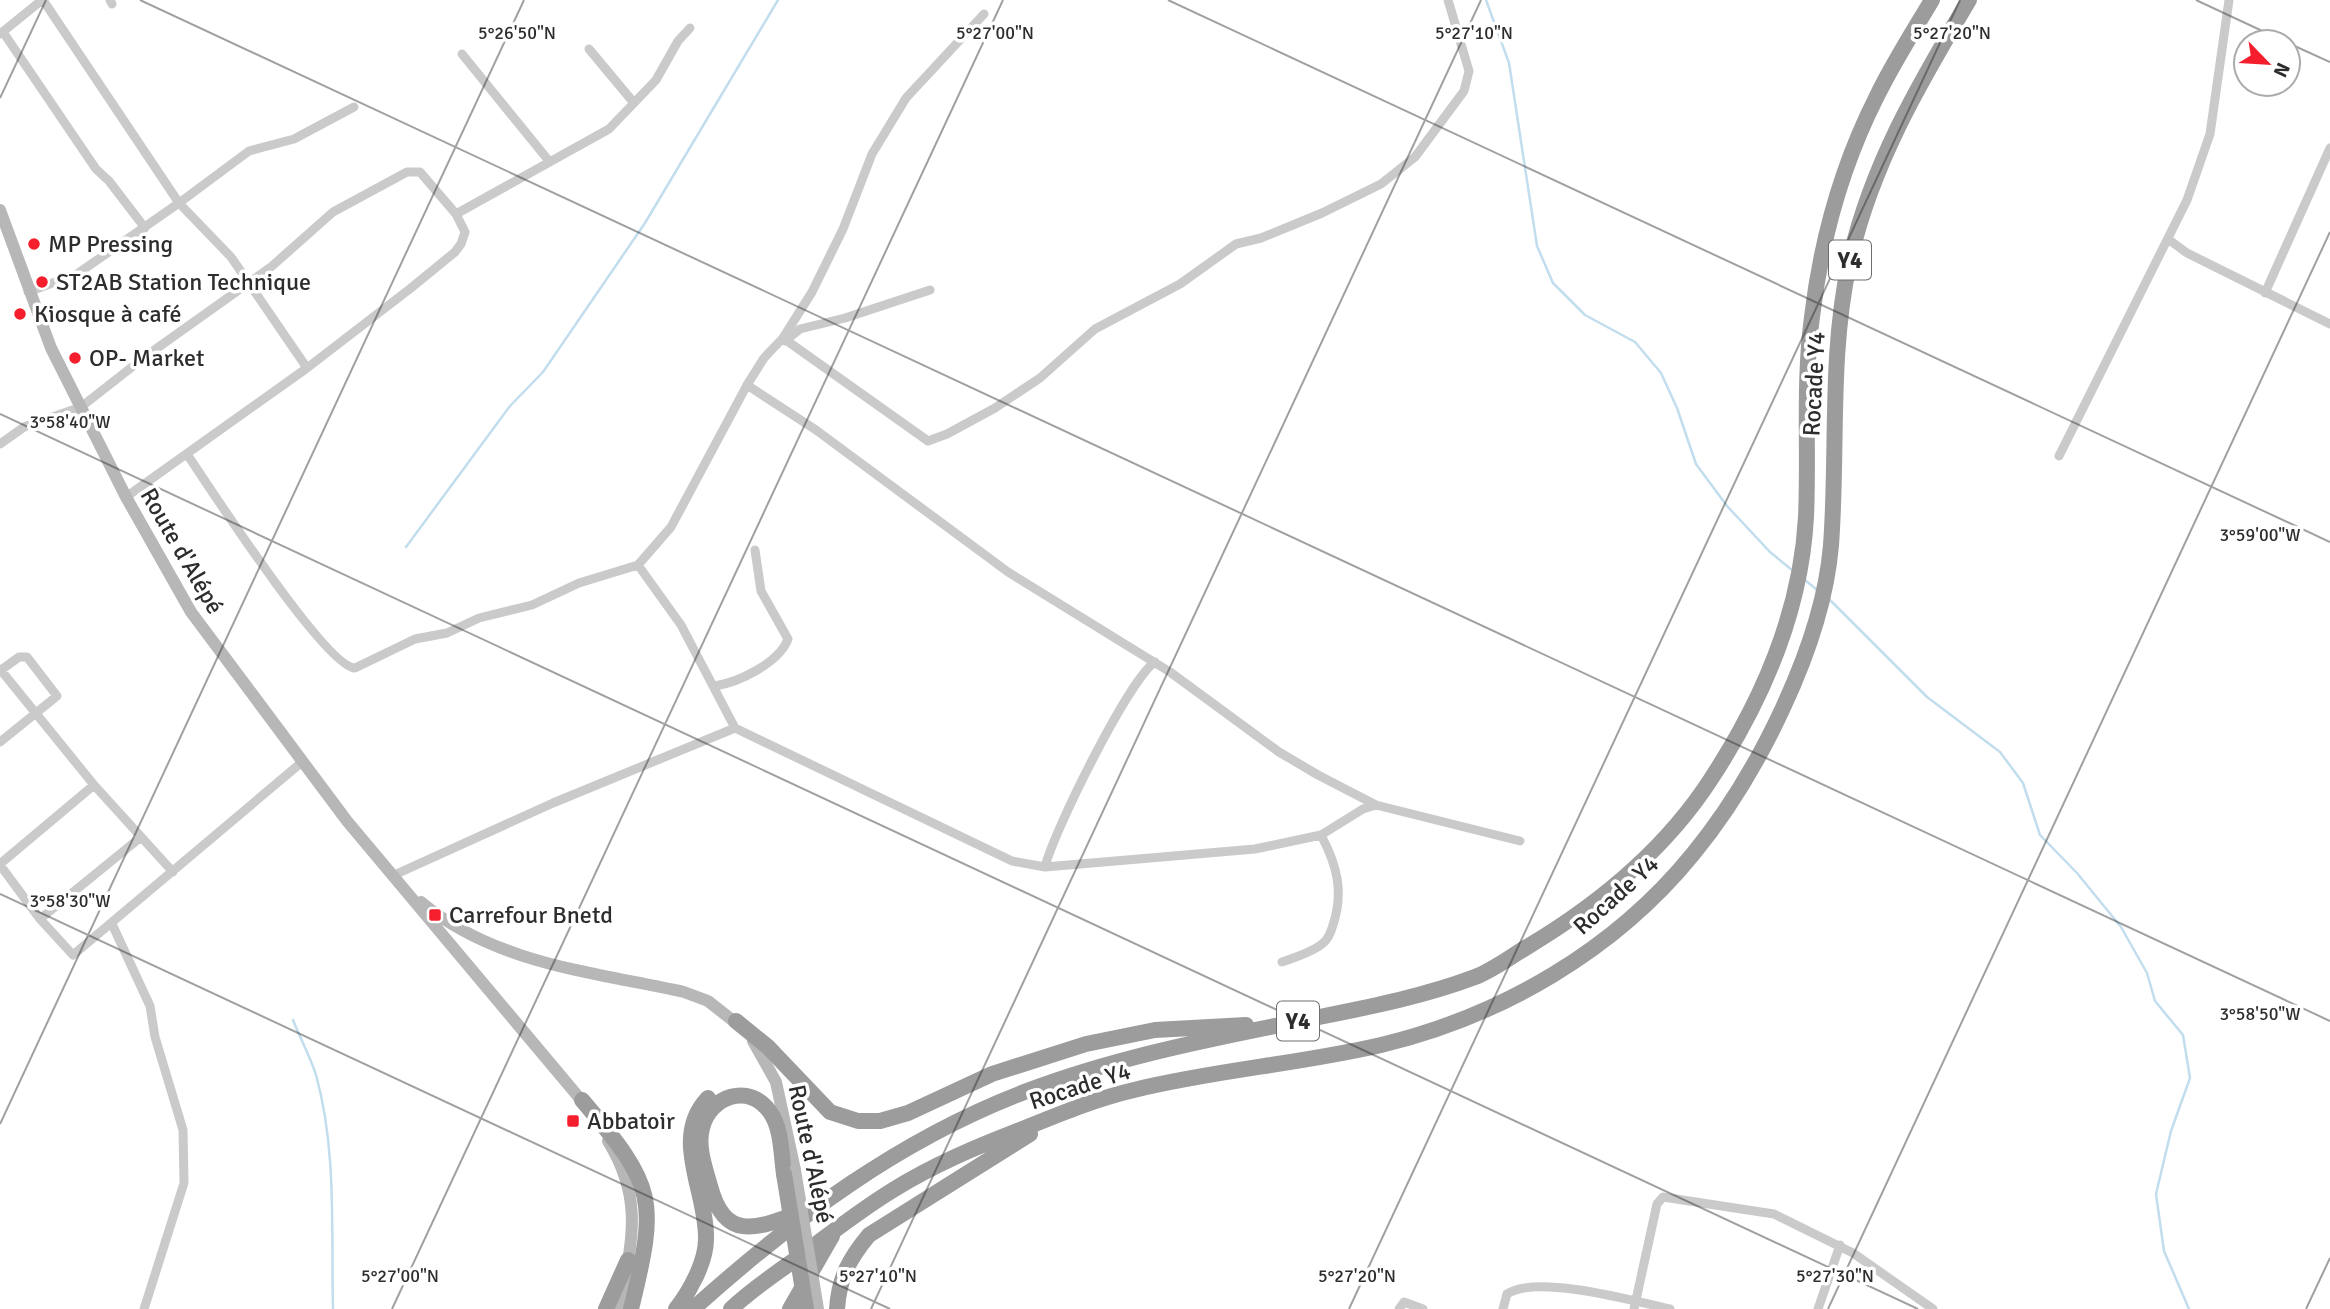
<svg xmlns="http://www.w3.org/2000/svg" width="2330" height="1309" font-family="Signika,sans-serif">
<rect width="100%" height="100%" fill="#fff"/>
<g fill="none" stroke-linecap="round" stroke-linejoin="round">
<!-- stream -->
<path stroke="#c2ddee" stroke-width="2.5" d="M1486 0 1509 63 1537 246 1553 283 1585 315 1635 342 1661 373 1677 408 1696 464 1727 506 1770 552 1792 570
M406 547 510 406 543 372 645 223 778 0
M1805 580 1816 589
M1827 597 1927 697 2000 752 2023 783 2040 835 2077 873 2121 927 2147 973 2155 1001 2183 1035 2190 1078 2171 1131 2156 1194 2164 1251 2189 1309
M293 1020C300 1038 310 1056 316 1075 337 1150 331 1231 333 1309"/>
<!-- minor -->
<path stroke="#cacaca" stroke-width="9" d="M43 0 179 203 249 151 294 139 354 107
M110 0 112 4
M3 32 96 169 109 181 145 228
M0 34 42 0
M589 49 634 103
M462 54 549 161
M456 214 609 129 656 80 678 41 690 28
M2168 239 2187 253 2330 324
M28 292 77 274 179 203 231 257 307 368
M2265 293 2330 148
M783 338 812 292 843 229 872 154 906 98 984 14
M785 341 800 329 845 318 930 290
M747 385 816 430 1008 572 1170 672 1279 752 1318 775 1376 805 1520 841
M0 444 24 427 81 407 146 356 271 267 333 212 407 172H420L456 214 465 232 461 244 455 252 411 288 307 368 126 497
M187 454C209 487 326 667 355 668L415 639 447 633 479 618 532 605 579 583 638 565 671 527 747 385 764 358 783 338 928 441 947 434 995 408 1040 378 1095 329 1180 284 1236 244 1261 238 1322 213 1381 184 1415 157 1464 91 1469 71 1448 0
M2059 456 2187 200 2210 134 2229 0
M638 565 681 625 735 728
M0 669 94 785 173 872
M715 686C739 682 779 663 788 639L761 591 755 550
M0 742 57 696 27 657H19L1 670
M0 864 94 785
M0 865 40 919 73 955 302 762
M1045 867C1053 833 1129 679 1155 662
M392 876 553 803 735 728 1012 861 1045 867 1255 849 1321 835 1363 809 1376 805
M40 919 141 837
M112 924 150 1006 155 1037 183 1130 184 1183 144 1309
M1282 962C1294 958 1312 952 1322 944 1328 940 1331 932 1333 925 1344 892 1337 865 1321 835
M1399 1309 1404 1302 1423 1309
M1503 1309 1507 1294C1536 1274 1635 1301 1670 1309
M1634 1309 1657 1204 1663 1197 1774 1214 1853 1253 1933 1309
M1818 1309 1840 1245"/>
<!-- secondary -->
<path stroke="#b7b7b7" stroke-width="12" d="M0 210 51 348 126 497 191 612 347 821 587 1107
M421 902C495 964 593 972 684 992L708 1001 741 1027
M753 1041 776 1082 795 1170
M608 1141C645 1201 631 1244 619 1309"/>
<!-- trunk -->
<path stroke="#9c9c9c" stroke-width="16" d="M736 1021 768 1047 830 1112 858 1121H880L908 1113 992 1074 1086 1044 1155 1030 1246 1025
M582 1100C656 1187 658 1199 631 1309
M784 1174C781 1154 782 1129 770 1112 749 1082 710 1096 702 1128 697 1146 705 1168 710 1186 725 1243 758 1228 801 1212
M606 1309 628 1260
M676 1309C690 1291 706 1262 706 1239 707 1191 670 1138 708 1098
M693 1309C793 1219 900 1139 1027 1091 1109 1060 1195 1042 1280 1025 1346 1011 1411 1001 1475 977 1493 970 1510 957 1527 947 1599 904 1665 850 1711 779 1762 701 1801 611 1806 517 1809 450 1803 384 1812 317 1821 241 1842 165 1877 96 1893 63 1913 32 1932 0
M731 1309C753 1288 778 1272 803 1254 832 1232 862 1209 893 1190 933 1165 976 1147 1020 1130 1057 1115 1095 1099 1134 1090 1215 1070 1300 1064 1381 1045 1502 1016 1615 950 1693 854 1757 776 1823 645 1831 545 1838 451 1829 357 1849 264 1870 167 1919 84 1969 0
M790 1309 832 1236
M837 1309C839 1278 849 1259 869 1235L1030 1134"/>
<!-- secondary-bridge -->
<path stroke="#b7b7b7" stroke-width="12" d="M795 1170 818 1309"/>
<!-- trunk-bridge -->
<path stroke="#9c9c9c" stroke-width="16" d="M784 1174 806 1309"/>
</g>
<!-- ticks -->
<path fill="none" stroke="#2d2d2d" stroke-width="2" stroke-opacity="0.45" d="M140 0 2330 1021M1168 0 2330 542M2196 0 2286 42M2288 43 2330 62M0 98 46 0M0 414 1918 1309M0 894 890 1309M0 1124 524 0M392 1309 1003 0M871 1309 1481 0M1349 1309 1960 0M1828 1309 2330 232M2306 1309 2330 1258"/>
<!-- markers -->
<g fill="#f41e2d" stroke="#fff" stroke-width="2.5">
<circle cx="34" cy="244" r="7"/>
<circle cx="42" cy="282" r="7"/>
<circle cx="20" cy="314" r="7"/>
<circle cx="75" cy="358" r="7"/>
<rect x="428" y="908" width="14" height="14" rx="3.5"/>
<rect x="566" y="1114" width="14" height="14" rx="3.5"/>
</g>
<g text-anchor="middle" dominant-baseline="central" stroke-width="7" stroke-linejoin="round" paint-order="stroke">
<!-- shield labels -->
<g fill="#fff" stroke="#6c6c6c" stroke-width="2">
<rect x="1829" y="240.5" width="42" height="39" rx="5"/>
<rect x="1277" y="1001.5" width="42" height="39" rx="5"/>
</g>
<g font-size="23" font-weight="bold" fill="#2d2d2d">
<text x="1850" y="260">Y4</text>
<text x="1298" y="1021">Y4</text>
</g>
<!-- poi labels -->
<g font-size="24" fill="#2d2d2d" stroke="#fff" text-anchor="start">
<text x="48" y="244">MP Pressing</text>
<text x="56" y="282">ST2AB Station Technique</text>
<text x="34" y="314">Kiosque à café</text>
<text x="89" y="358">OP- Market</text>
<text x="449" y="915">Carrefour Bnetd</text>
<text x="587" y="1121">Abbatoir</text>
</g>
<!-- street labels -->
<g font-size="24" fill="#2d2d2d" stroke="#fff">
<text transform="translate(1814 384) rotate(-87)">Rocade Y4</text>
<text transform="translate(182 551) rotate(60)">Route d'Alépé</text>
<text transform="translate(1616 895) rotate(-42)">Rocade Y4</text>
<text transform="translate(1080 1086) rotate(-18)">Rocade Y4</text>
<text transform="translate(811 1154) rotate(78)">Route d'Alépé</text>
</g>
</g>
<g font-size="18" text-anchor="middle" fill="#2d2d2d" stroke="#fff" stroke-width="7" stroke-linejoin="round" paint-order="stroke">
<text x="517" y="39">5°26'50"N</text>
<text x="995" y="39">5°27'00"N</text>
<text x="1474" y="39">5°27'10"N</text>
<text x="1952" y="39">5°27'20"N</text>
<text x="70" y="428">3°58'40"W</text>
<text x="2260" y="541">3°59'00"W</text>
<text x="70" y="907">3°58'30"W</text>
<text x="2260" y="1020">3°58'50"W</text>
<text x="400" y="1282">5°27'00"N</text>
<text x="878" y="1282">5°27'10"N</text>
<text x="1357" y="1282">5°27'20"N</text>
<text x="1835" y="1282">5°27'30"N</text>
</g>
<!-- north arrow -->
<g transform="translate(2267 63) rotate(115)"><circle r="33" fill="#ffffff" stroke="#ababab" stroke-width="2"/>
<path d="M0-5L12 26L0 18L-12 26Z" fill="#f41e2d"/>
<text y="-10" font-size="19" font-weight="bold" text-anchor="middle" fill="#2d2d2d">N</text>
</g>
</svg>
